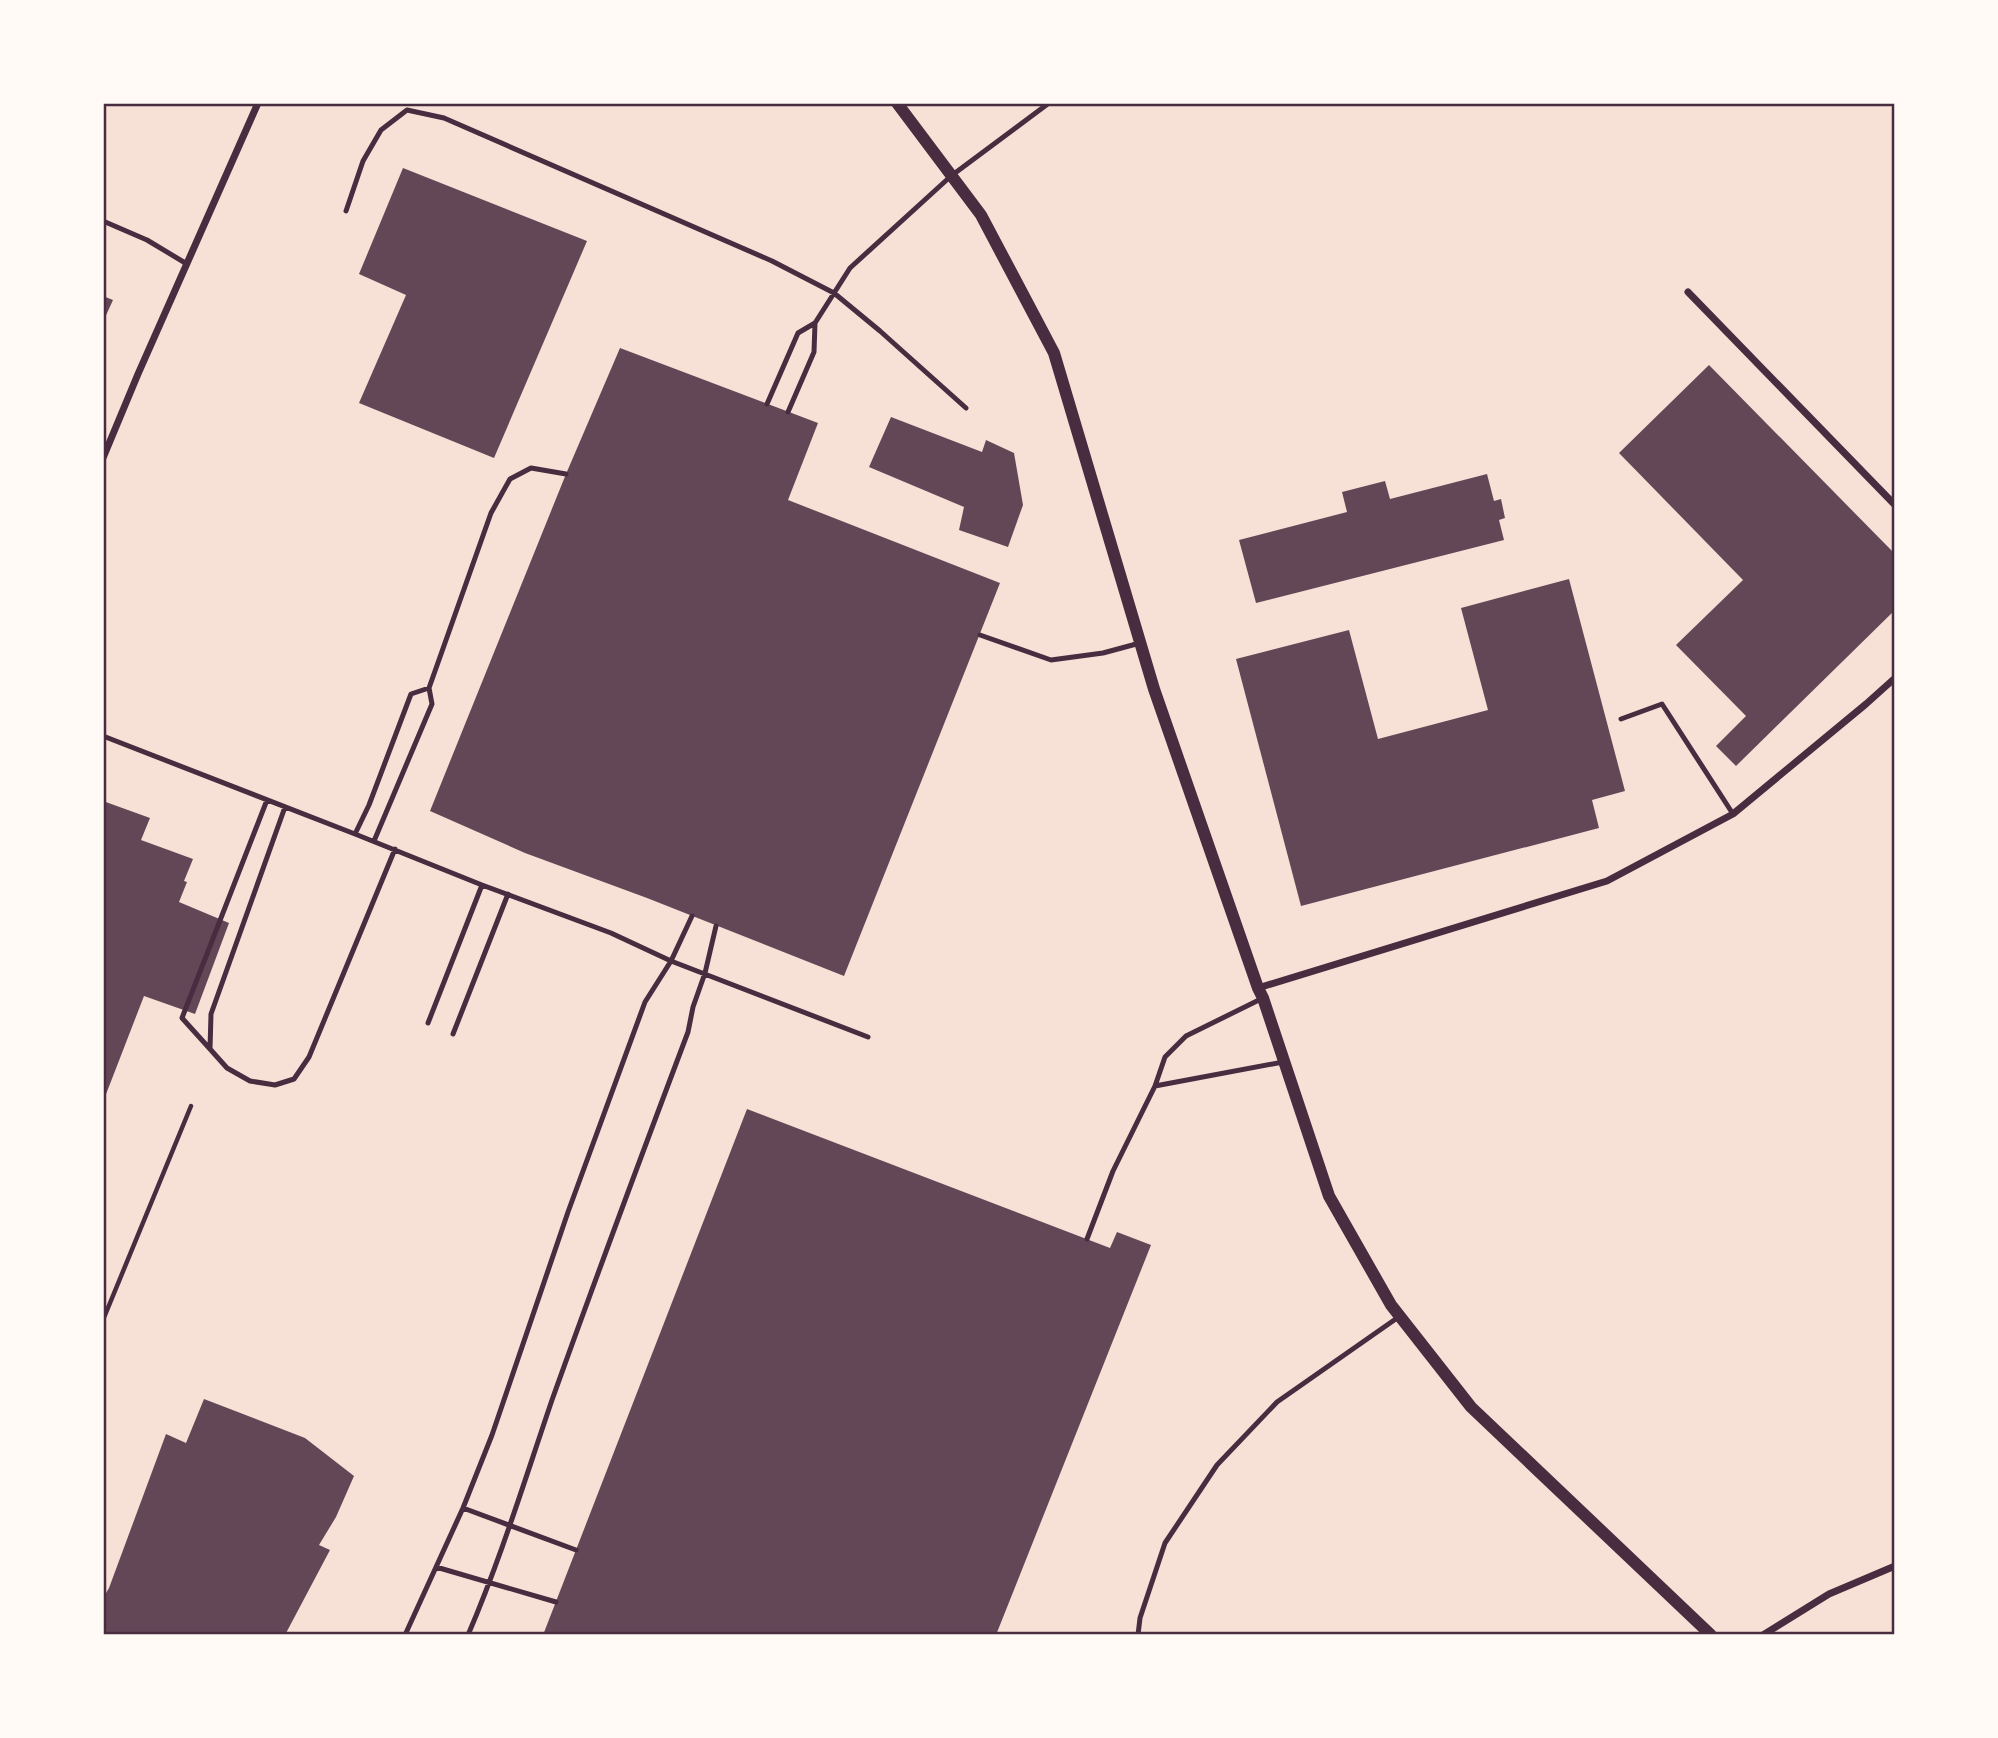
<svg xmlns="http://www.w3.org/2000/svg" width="1998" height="1738" font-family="Figtree,sans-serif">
<rect width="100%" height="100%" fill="#f7e1d7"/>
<!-- building -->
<path fill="#644757" d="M403 168 587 241 494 458 359 403 406 295 359 274Z
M103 296 113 300 103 322Z
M620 348 818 423 788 500 1000 583 844 976 647 898 525 853 430 811 566 474Z
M1709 365 1895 554V610L1736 766 1716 746 1746 716 1676 645 1743 580 1619 453Z
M891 417 982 452 986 440 1014 453 1023 505 1008 547 959 530 964 507 869 467Z
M1487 474 1494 501 1501 499 1505 518 1499 520 1504 540 1256 603 1239 540 1347 512 1342 492 1385 481 1390 499Z
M1569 579 1625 791 1592 800 1599 828 1301 906 1236 659 1349 630 1378 739 1488 710 1461 608Z
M103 801 150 818 141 840 193 859 184 881 187 882 179 902 229 923 195 1014 144 996 103 1102Z
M747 1109 1110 1248 1117 1232 1151 1245 996 1635H543Z
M204 1399 305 1438 354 1476 336 1517 319 1545 330 1550 285 1635H103V1598L109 1588 166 1434 186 1443Z"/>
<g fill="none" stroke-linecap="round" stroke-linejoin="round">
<!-- path -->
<path stroke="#4a2c40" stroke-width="4.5" d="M103 1320 191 1106"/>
<!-- service -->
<path stroke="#4a2c40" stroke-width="5" d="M346 211 363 161 381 130 407 110 444 118 772 261 834 293 880 331 966 408
M103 221 147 240 187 264
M767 404 798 333 815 323 850 268 951 176 1049 103
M788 412 814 352 815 323
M980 635 1051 660 1103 653 1140 643
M1621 719 1662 704 1733 814
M103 736 355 834 482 885 611 933 671 961 868 1037
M285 807 211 1014 210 1049 227 1068 250 1081 275 1085 294 1079 309 1057 395 849
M355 834 369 805 411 694 429 688
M374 841 432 704 429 688 491 513 510 479 531 468 566 474
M428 1023 482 885
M453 1034 508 894
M210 1049 182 1018 267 800
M1155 1086 1283 1062
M1087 1239 1113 1171 1155 1086 1165 1057 1186 1036 1261 999
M463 1508 576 1550
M436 1567 556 1602
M405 1635 463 1508 492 1435 568 1212 645 1002 671 961 692 916
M468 1635C501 1558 525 1479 552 1400 596 1277 642 1154 688 1032L693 1007 705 973 716 926
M1138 1635 1140 1618 1165 1543 1217 1465 1277 1402 1400 1316"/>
<!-- minor -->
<path stroke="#4a2c40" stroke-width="7" d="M1688 292 1895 505
M103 458 138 374 258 103
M1258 988 1607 881 1733 814 1866 704 1895 678
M1763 1635 1829 1594 1895 1566"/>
<!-- tertiary -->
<path stroke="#4a2c40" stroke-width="12" d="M897 103 981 215 1054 353 1154 689 1258 988 1263 998 1329 1196 1391 1305 1471 1407 1711 1635"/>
</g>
<!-- border -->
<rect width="1998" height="1738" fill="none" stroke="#fffaf5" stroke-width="210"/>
<rect x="105" y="105" width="1788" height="1528" fill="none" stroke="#4a2c40" stroke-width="2.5"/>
</svg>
